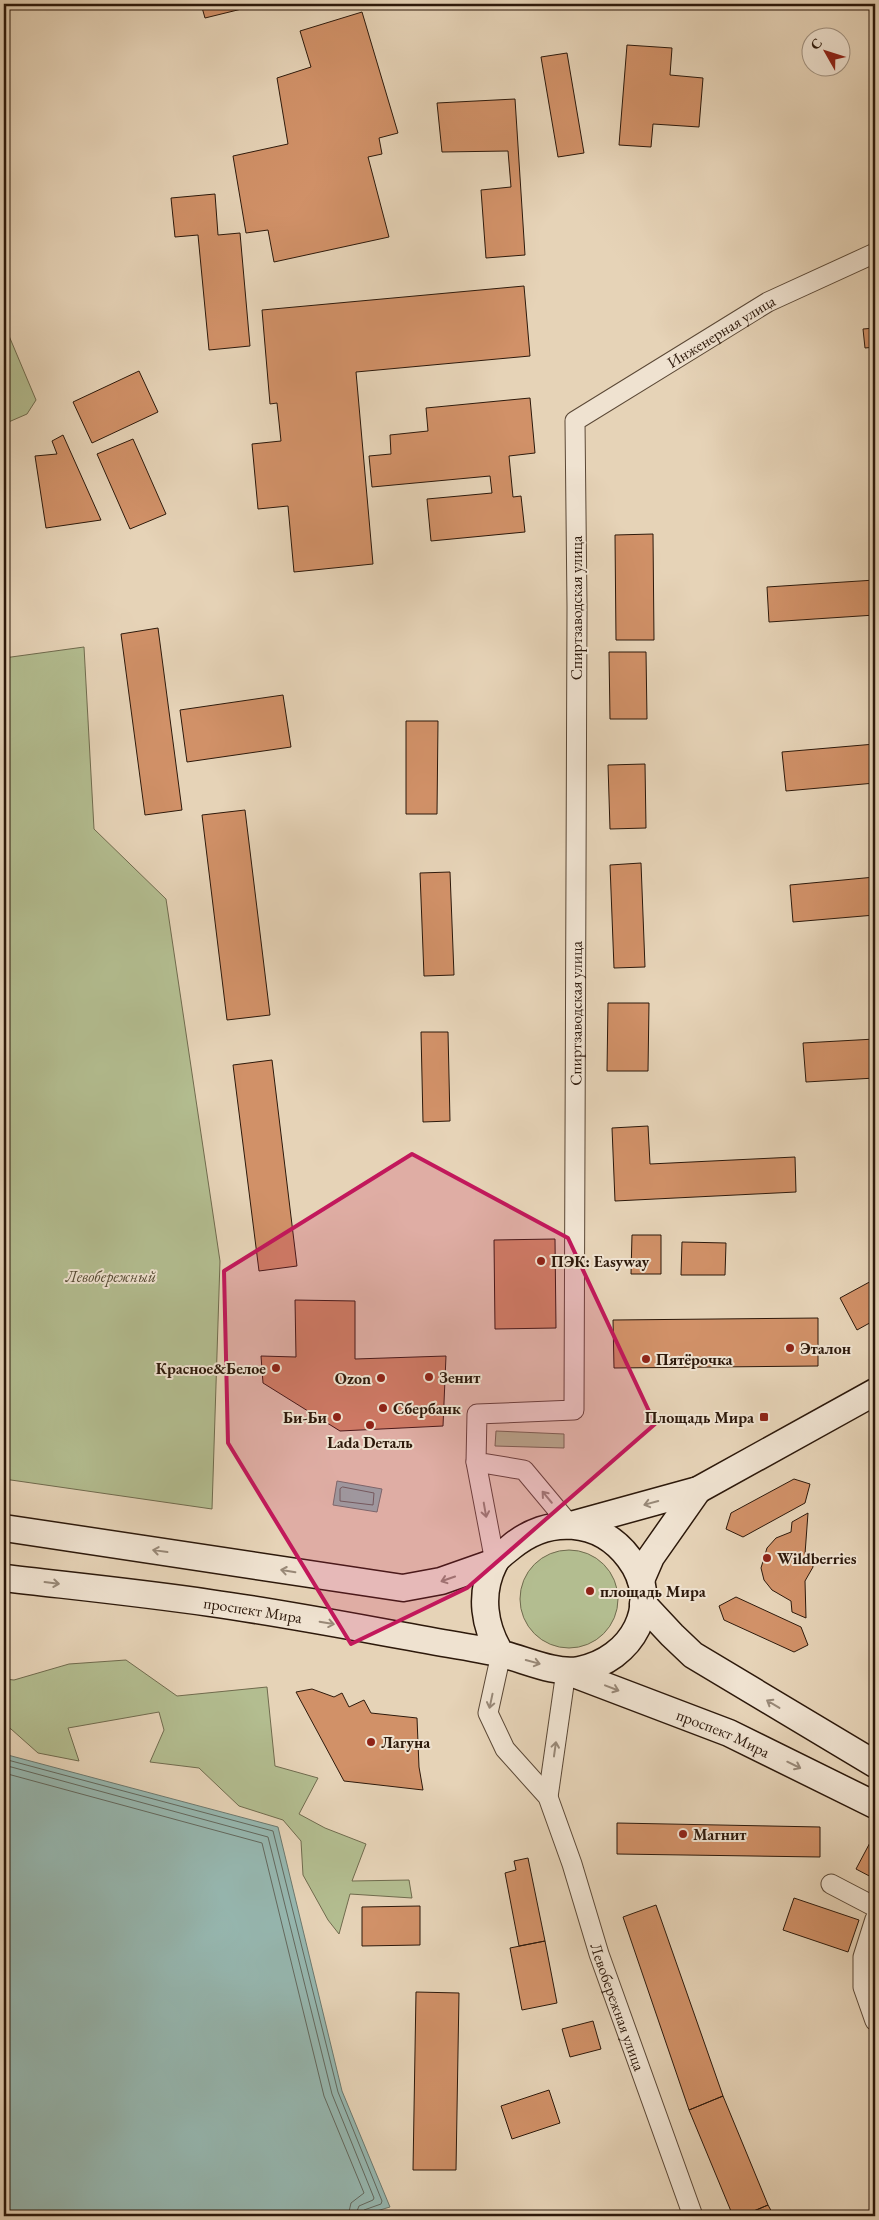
<svg xmlns="http://www.w3.org/2000/svg" width="879" height="2220" font-family="'EB Garamond',serif">
<rect width="100%" height="100%" fill="#e6d3b7"/>
<filter id="stains"><feTurbulence type="fractalNoise" baseFrequency=".004" numOctaves="4"/><feColorMatrix values="0 0 0 0 .2 0 0 0 0 .09 0 0 0 0 .02 0 0 0 .5 -.17"/></filter>
<radialGradient id="worn" r=".72"><stop offset=".6" stop-color="#630" stop-opacity="0"/><stop offset="1" stop-color="#630" stop-opacity=".3"/></radialGradient>
<!-- green -->
<path fill="#b3bd90" stroke="#706b4e" d="M4 324 36 400 27 414 4 424Z
M84 647 94 829 166 899 220 1261 212 1509 4 1479V658Z
M496 1431 564 1434V1448L495 1446Z
M520 1599a49 49 0 1 1 98 0a49 49 0 1 1-98 0Z
M126 1660 177 1696 267 1687 275 1766 318 1778 299 1814 325 1828 366 1844 352 1881 409 1880 412 1898 350 1894 339 1934 328 1920 303 1875 301 1841 283 1820 239 1806 199 1768 150 1762 164 1730 159 1712 68 1728 79 1761 38 1753 11 1729 4 1726V1679L14 1680 69 1664Z"/>
<!-- water -->
<path fill="#96b7b0" stroke="#6c786e" d="M337 1481 382 1489 377 1512 333 1505Z
M4 1754 278 1827 342 2091 390 2207 360 2216H4Z"/>
<g fill="none" stroke-linecap="round" stroke-linejoin="round">
<!-- shore -->
<path stroke="#62685e" stroke-width="1" d="M343 1487 374 1493 373 1505 340 1501V1489Z
M4 1759 273 1831 338 2092 382 2201 381 2204 364 2210 362 2216
M4 1765 268 1837 332 2094 374 2198 373 2200 359 2206 355 2216
M4 1773 262 1843 324 2096 364 2193 351 2203 348 2216"/>
</g>
<!-- building -->
<path fill="#d19168" stroke="#2d190b" d="M201 4H262L205 18Z
M362 12 398 133 379 138 382 154 368 157 389 237 274 262 268 230 246 233 233 156 288 144 277 78 311 67 300 31Z
M627 45 672 48 670 75 703 78 699 127 653 124 651 147 619 145Z
M567 53 584 153 558 157 541 57Z
M515 99 525 255 486 258 481 190 511 187 508 151 442 152 437 103Z
M215 194 218 235 240 233 250 346 209 350 198 235 175 237 171 198Z
M524 286 530 356 356 372 373 564 294 572 288 506 258 509 252 444 281 441 277 403 270 404 262 310Z
M875 328V347L865 348 863 329Z
M139 371 158 412 92 443 73 402Z
M530 398 535 453 509 456 513 497 521 496 525 532 431 541 427 499 492 493 490 476 372 487 369 456 391 454 390 435 428 431 426 408Z
M63 435 101 520 46 528 35 456 57 454 52 441Z
M133 439 166 514 130 529 97 454Z
M871 441H875V463L873 464Z
M653 534 654 640H616L615 535Z
M875 580V615L769 622 767 587Z
M158 628 182 810 145 815 121 634Z
M609 652H646L647 719H610Z
M283 695 291 747 187 762 180 710Z
M406 721H438L437 814H406Z
M875 744V783L786 791 782 752Z
M645 764 646 828 610 829 608 765Z
M245 810 270 1015 227 1020 202 815Z
M641 863 645 967 614 968 610 865Z
M450 872 454 975 424 976 420 873Z
M875 877V915L793 922 790 885Z
M608 1003H649L648 1071H607Z
M421 1032H448L450 1121 423 1122Z
M875 1039V1078L806 1082 803 1043Z
M272 1060 297 1266 259 1271 233 1065Z
M648 1126 650 1164 795 1157 796 1192 615 1201 612 1128Z
M632 1235H661V1274H631Z
M555 1239 556 1328 495 1329 494 1240Z
M682 1242 726 1243 725 1275H681Z
M875 1279V1320L857 1330 840 1298Z
M295 1300 355 1301V1359L446 1356 443 1426 340 1431 263 1383 261 1356 296 1357Z
M818 1318V1366L614 1368 613 1320Z
M794 1479 810 1484 805 1503 743 1537 726 1529 731 1513Z
M808 1513 805 1554 812 1559 813 1567 805 1581 806 1618 792 1612 791 1601 772 1590 764 1580 761 1568 767 1548 776 1538 791 1532 792 1522Z
M736 1597 801 1627 808 1645 794 1652 724 1620 719 1606Z
M312 1689 334 1697 342 1693 349 1707 364 1700 371 1713 417 1718 419 1767 423 1790 344 1781 296 1692Z
M617 1823 820 1827V1857L617 1854Z
M873 1837 875 1838V1879L856 1869Z
M528 1858 545 1941 519 1946 505 1873 516 1870 514 1861Z
M794 1898 859 1920 848 1952 783 1930Z
M656 1905 723 2096 689 2110 623 1917Z
M420 1906V1945L362 1946V1907Z
M545 1941 557 2003 522 2010 510 1948Z
M416 1992 459 1993 456 2170H413Z
M593 2021 601 2049 570 2057 562 2029Z
M549 2090 560 2123 512 2139 501 2106Z
M723 2096 768 2205 742 2216H733L689 2110Z
M768 2205 774 2216H742Z"/>
<g fill="none" stroke-linecap="round" stroke-linejoin="round">
<defs>
<g id="street">
<path d="M476 1462 495 1562"/>
<path id="s1" d="M570 1525 524 1470 476 1462 477 1414 574 1410 577 607 575 421 768 302 875 253"/>
<path id="s2" d="M501 1654 488 1713 505 1749 548 1797 572 1864 599 1954 693 2216"/>
<path d="M548 1797 566 1671"/>
<path d="M831 1884 875 1907"/>
<path d="M875 1919 863 1957V1987L875 2021"/>
</g>
<g id="secondary">
<path d="M571 1525 698 1490 875 1392"/>
<path d="M4 1528 403 1588 441 1581 495 1562"/>
<path id="s3" d="M4 1578C72 1586 142 1593 210 1603 290 1614 369 1630 449 1644 467 1647 485 1650 502 1654 526 1660 555 1674 579 1670 632 1660 664 1604 629 1558 599 1518 548 1516 511 1547 505 1552 497 1557 494 1564 479 1594 484 1627 501 1654"/>
<path d="M641 1580 651 1557 698 1490"/>
<path d="M643 1604 672 1635 693 1655 875 1764"/>
<path id="s4" d="M566 1671 729 1733 875 1805"/>
</g>
</defs>
<!-- street casing -->
<use href="#street" stroke="#5b4836" stroke-width="21"/>
<!-- secondary casing -->
<use href="#secondary" stroke="#2d190b" stroke-width="29"/>
<!-- street -->
<use href="#street" stroke="#efe2d0" stroke-width="19"/>
<!-- secondary -->
<use href="#secondary" stroke="#efe2d0" stroke-width="26"/>
</g>
<!-- one-way arrows -->
<defs><path id="oneway-shaft" d="M-6 0H5M1.5-3L5.5 0L1.5 3" fill="none" stroke-width="1.6" stroke-linecap="round" stroke-linejoin="round" transform="scale(1.25)"/></defs>
<g stroke="#988877">
<use href="#oneway-shaft" transform="translate(547 1497) rotate(-130)"/>
<use href="#oneway-shaft" transform="translate(651 1503) rotate(165)"/>
<use href="#oneway-shaft" transform="translate(485 1510) rotate(80)"/>
<use href="#oneway-shaft" transform="translate(160 1551) rotate(-172)"/>
<use href="#oneway-shaft" transform="translate(288 1571) rotate(-171)"/>
<use href="#oneway-shaft" transform="translate(448 1579) rotate(161)"/>
<use href="#oneway-shaft" transform="translate(52 1583) rotate(7)"/>
<use href="#oneway-shaft" transform="translate(327 1623) rotate(10)"/>
<use href="#oneway-shaft" transform="translate(533 1662) rotate(15)"/>
<use href="#oneway-shaft" transform="translate(612 1688) rotate(21)"/>
<use href="#oneway-shaft" transform="translate(491 1701) rotate(102)"/>
<use href="#oneway-shaft" transform="translate(773 1704) rotate(-149)"/>
<use href="#oneway-shaft" transform="translate(555 1749) rotate(-82)"/>
<use href="#oneway-shaft" transform="translate(794 1765) rotate(26)"/>
</g>
<!-- marked area -->
<path fill="#c2185b" fill-opacity="0.2" stroke="#c2185b" stroke-width="4" stroke-linejoin="round" d="M412 1154 568 1238 655 1424 467 1588 351 1644 228 1443 224 1271Z"/>
<!-- markers -->
<g fill="#8f2418" stroke="#efe2d0" stroke-width="2">
<circle cx="541" cy="1261" r="5"/>
<circle cx="790" cy="1348" r="5"/>
<circle cx="646" cy="1359" r="5"/>
<circle cx="276" cy="1368" r="5"/>
<circle cx="429" cy="1377" r="5"/>
<circle cx="381" cy="1378" r="5"/>
<circle cx="383" cy="1408" r="5"/>
<circle cx="337" cy="1417" r="5"/>
<rect x="759" y="1412" width="10" height="10" rx="2.5"/>
<circle cx="370" cy="1425" r="5"/>
<circle cx="767" cy="1558" r="5"/>
<circle cx="590" cy="1591" r="5"/>
<circle cx="371" cy="1742" r="5"/>
<circle cx="683" cy="1834" r="5"/>
</g>
<g text-anchor="middle" dominant-baseline="central" stroke-width="4" stroke-linejoin="round" paint-order="stroke">
<!-- street labels -->
<g font-size="16" fill="#2d190b" stroke="#efe2d0">
<text stroke="none"><textPath href="#s1" startOffset="1426">Инженерная улица</textPath></text>
<text transform="translate(576 608) rotate(-90)">Спиртзаводская улица</text>
<text stroke="none"><textPath href="#s1" startOffset="662">Спиртзаводская улица</textPath></text>
<text stroke="none"><textPath href="#s3" startOffset="251">проспект Мира</textPath></text>
<text stroke="none"><textPath href="#s4" startOffset="169">проспект Мира</textPath></text>
<text stroke="none"><textPath href="#s2" startOffset="386">Левобережная улица</textPath></text>
</g>
<!-- poi labels -->
<g font-size="16" font-weight="bold" fill="#2d190b" stroke="#efe2d0" text-anchor="start">
<text x="551" y="1261">ПЭК: Easyway</text>
<text x="800" y="1348">Эталон</text>
<text x="656" y="1359">Пятёрочка</text>
<text x="266" y="1368" text-anchor="end">Красное&amp;Белое</text>
<text x="439" y="1377">Зенит</text>
<text x="371" y="1378" text-anchor="end">Ozon</text>
<text x="393" y="1408">Сбербанк</text>
<text x="327" y="1417" text-anchor="end">Би-Би</text>
<text x="754" y="1417" text-anchor="end">Площадь Мира</text>
<text x="370" y="1442" text-anchor="middle">Lada Dеталь</text>
<text x="777" y="1558">Wildberries</text>
<text x="600" y="1591">площадь Мира</text>
<text x="381" y="1742">Лагуна</text>
<text x="693" y="1834">Магнит</text>
</g>
<!-- park labels -->
<g font-size="16" font-style="italic" fill="#554a33" stroke="#efe2d0">
<text x="111" y="1276">Левобережный</text>
</g>
</g>
<!-- margin -->
<rect width="879" height="2220" fill="none" stroke="#e6d3b7" stroke-width="20"/>
<rect x="5" y="5" width="869" height="2210" fill="none" stroke="#2d190b" stroke-width="2.5"/>
<rect x="10" y="10" width="859" height="2200" fill="none" stroke="#2d190b"/>
<!-- north arrow -->
<g transform="translate(826 52) rotate(309)"><circle r="24" fill="#efe2d0" stroke="#a19281"/>
<path d="M0-4L9 19L0 12L-9 19Z" fill="#8f2418"/>
<text y="-8" font-size="14" font-weight="bold" text-anchor="middle" fill="#2d190b">С</text>
</g>
<rect width="100%" height="100%" filter="url(#stains)"/>
<rect width="100%" height="100%" fill="url(#worn)"/>
</svg>
